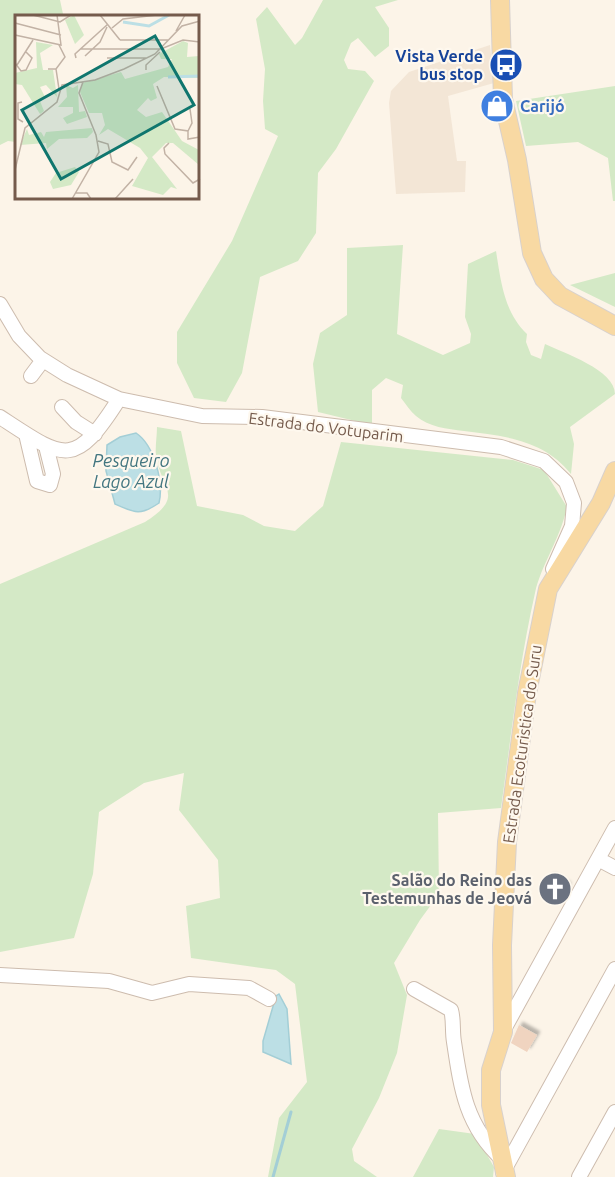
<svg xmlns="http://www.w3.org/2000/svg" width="615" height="1177" font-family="Ubuntu,sans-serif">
<defs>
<filter id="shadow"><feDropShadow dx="3.5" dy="-3.5" stdDeviation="1.5" flood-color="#0004"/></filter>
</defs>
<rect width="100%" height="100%" fill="#fcf4e8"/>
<!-- residential -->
<path fill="#f3e6d6" d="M490 45 494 83 448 96 457 161H466L465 192 396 194 389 103 391 91 409 72Z"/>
<!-- green -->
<path fill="#d4e9c6" d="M0 0H60L63 14 61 16H16V142L8 141 0 145Z
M323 0H398L375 7 389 28V46L375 57 358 38 351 43 344 60 348 69 365 71 374 81 336 149 318 173 316 233 298 261 260 277 242 373 226 402 194 398 177 363V332L232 241 278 136 265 129 263 101 265 69 256 19 267 7 295 45 302 38Z
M615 86V201H613L608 158 578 142 526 146 516 101Z
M403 245 397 334 443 355 470 343 471 334 465 317 468 264 496 251C501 282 504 312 527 334L526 342 531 355 541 359 545 344C564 353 615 370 615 394L570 427 574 444 571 474C544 440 505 436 464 431 447 429 429 427 416 416 410 411 406 404 401 398L403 385 386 378 372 390V425L318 412 313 364 320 333 347 315V248Z
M615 273V307L570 285Z
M157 427 181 431 197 506 243 515 264 526 295 531 323 506 341 442 513 460 544 470 567 507C560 540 541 565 535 593 519 664 511 737 501 808L438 813 439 894 420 920 394 963 407 995 397 1053 379 1098 352 1149 354 1161 377 1177H268L279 1118 307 1082 295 984 276 970 191 958 186 906 220 898 218 860 179 810 184 773 144 783 99 812 93 874 74 938 0 952V584L145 522C186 496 161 489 156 456 155 447 157 436 157 427Z
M439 1129 475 1134 494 1167 493 1177H413Z"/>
<!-- water -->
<path fill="#bcdfe5" stroke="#a3ced6" stroke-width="1.5" d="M136 433C154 445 164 482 159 503 140 516 135 513 115 504L106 471 107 445 120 437Z
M279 994 287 1009 291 1064 263 1052V1041L276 996Z"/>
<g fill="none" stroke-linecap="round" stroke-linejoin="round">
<!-- stream -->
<path stroke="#a3ced6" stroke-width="3" d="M273 1177 291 1112"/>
</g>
<!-- building -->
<path fill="#f0d4c0" filter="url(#shadow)" d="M551 876 568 886 559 900 541 892Z
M519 1025 537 1035 527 1052 511 1043Z"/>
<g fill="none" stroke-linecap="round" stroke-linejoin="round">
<defs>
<path id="minor" d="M0 304 19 336 40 358 67 375 119 399 202 416 262 417 501 447 544 461 566 482 574 503 572 526 553 569
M31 376 43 360
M62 407 76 422 95 434
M0 417C64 459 74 470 119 399
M26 434 37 481 50 485 53 474 46 446
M598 859 615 868
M0 975 109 981 152 993 189 984 249 988 269 999
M414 989 451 1010C454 1020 452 1031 454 1042 461 1089 466 1126 502 1159
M503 1031 615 828
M503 1172 615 969
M579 1177 615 1112"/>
<path id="major" d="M500 0 503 99 517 160 532 253 544 279 560 296 615 326
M506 1177 491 1105V1070L503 1032 502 945 507 842 527 693 548 589 601 503 615 471"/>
</defs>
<!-- minor casing -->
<use href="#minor" stroke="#cdbcae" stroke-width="16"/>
<!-- major casing -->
<use href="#major" stroke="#d8d1cd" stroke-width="20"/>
<!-- minor -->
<use href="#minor" stroke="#fff" stroke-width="14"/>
<!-- major -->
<use href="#major" stroke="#f8d9a3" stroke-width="18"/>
</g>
<!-- icons -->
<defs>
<symbol id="bus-disc" viewBox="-11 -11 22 22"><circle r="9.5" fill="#1a4fb4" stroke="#fef8ee"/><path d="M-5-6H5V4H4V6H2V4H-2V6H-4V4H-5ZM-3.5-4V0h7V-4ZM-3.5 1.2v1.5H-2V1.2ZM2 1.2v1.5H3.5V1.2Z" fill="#fff"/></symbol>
<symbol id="shop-disc" viewBox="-11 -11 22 22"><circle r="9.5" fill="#3f7fe0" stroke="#fef8ee"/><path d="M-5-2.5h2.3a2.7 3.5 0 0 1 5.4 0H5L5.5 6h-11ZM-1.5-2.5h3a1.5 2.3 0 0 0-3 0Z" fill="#fff"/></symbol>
<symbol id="church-disc" viewBox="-11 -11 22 22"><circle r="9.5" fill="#6b7280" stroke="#fef8ee"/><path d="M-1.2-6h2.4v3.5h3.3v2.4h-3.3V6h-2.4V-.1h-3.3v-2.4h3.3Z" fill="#fff"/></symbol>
</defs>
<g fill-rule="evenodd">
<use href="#bus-disc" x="487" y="46" width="38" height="38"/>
<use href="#shop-disc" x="478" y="87" width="38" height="38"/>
<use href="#church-disc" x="536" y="870" width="38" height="38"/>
</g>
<g text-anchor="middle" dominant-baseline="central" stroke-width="4.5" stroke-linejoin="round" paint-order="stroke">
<!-- transit labels -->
<g font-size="16" font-weight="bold" fill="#164399" stroke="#fef8ee" text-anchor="end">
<text x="483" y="56">Vista Verde<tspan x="483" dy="18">bus stop</tspan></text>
</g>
<!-- shop labels -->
<g font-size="16" font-weight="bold" fill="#366cbe" stroke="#fef8ee" text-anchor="start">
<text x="520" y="106">Carijó</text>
</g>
<!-- street labels -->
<g font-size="16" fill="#755b4c" stroke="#fef8ee">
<text transform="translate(326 427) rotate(7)">Estrada do Votuparim</text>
<text transform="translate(522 744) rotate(-82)">Estrada Ecoturistica do Suru</text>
</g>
<!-- worship labels -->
<g font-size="16" font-weight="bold" fill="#5b616d" stroke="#fef8ee" text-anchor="end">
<text x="532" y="880">Salão do Reino das<tspan x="532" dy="18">Testemunhas de Jeová</tspan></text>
</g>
<!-- water labels -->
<g font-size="18" font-style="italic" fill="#437680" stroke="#fef8ee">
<text x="131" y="460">Pesqueiro<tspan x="131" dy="21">Lago Azul</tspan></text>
</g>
</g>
<!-- overview -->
<g transform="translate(15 15)">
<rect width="184" height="184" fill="#fcf4e8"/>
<path d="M59 0 69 20 60 29 50 5ZM168 26 173 28 172 42 184 41V63L149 62 138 69 142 83 136 86 133 83 122 95 131 102 147 97 167 126 184 135V150L158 128H151L137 142 162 174 156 172 148 180 117 171 133 143 125 133 93 114 84 120 90 110 87 98H74L65 77 67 68 106 57 110 64 153 52 157 44H146L144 39ZM21 27 38 30 25 38 28 55H38L42 82 31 70 25 72 30 82 25 86 29 96 25 99 7 70 0 69V58L22 53ZM51 70 58 73 63 70 64 97 70 96 72 102 52 109 48 103 58 98V92H43L52 82ZM77 113 78 117 72 123 44 124 32 134 31 128 5 130 12 114 14 120 26 117 29 122 31 117ZM60 152 64 157 56 170 38 174 35 167 41 158Z" fill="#d4e9c6"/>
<path fill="none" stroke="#bcdfe5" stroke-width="3" d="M108 7 134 11 154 0M153 62 185 61"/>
<path fill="none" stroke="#c2b2a5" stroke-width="1.5" d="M18 0 45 7 56 0M85 0 105 25M0 8 46 20M97 13 108 4 142 0M161 16 170 0M0 20 46 30 42 0M105 25H153M65 34H146L168 25 185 27M70 41 85 27 92 12M61 43 60 39 93 9M92 43H131M0 48 6 56 11 55 17 43 11 37M2 50 18 25M33 54H41L50 42 44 30M41 54 44 74M131 55V50L145 37M142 71 160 114 173 116V124L185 122M7 87 3 88V104L8 107M173 116 177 108 175 94M83 126 93 129 97 147 113 155 122 142M154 128 149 133 150 139 178 168 185 164M0 155 10 113 42 87 47 70 80 65 109 54 140 39 167 11 185 6M60 178H72L76 184M57 184 84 137 81 120 64 78 68 67M100 184 118 164"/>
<path fill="#0f766e" fill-opacity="0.15" stroke="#0f766e" stroke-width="3" d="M140 21 179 90 46 164 7 95Z"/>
<rect width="184" height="184" fill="none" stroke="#755b4c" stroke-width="3"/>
</g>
</svg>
